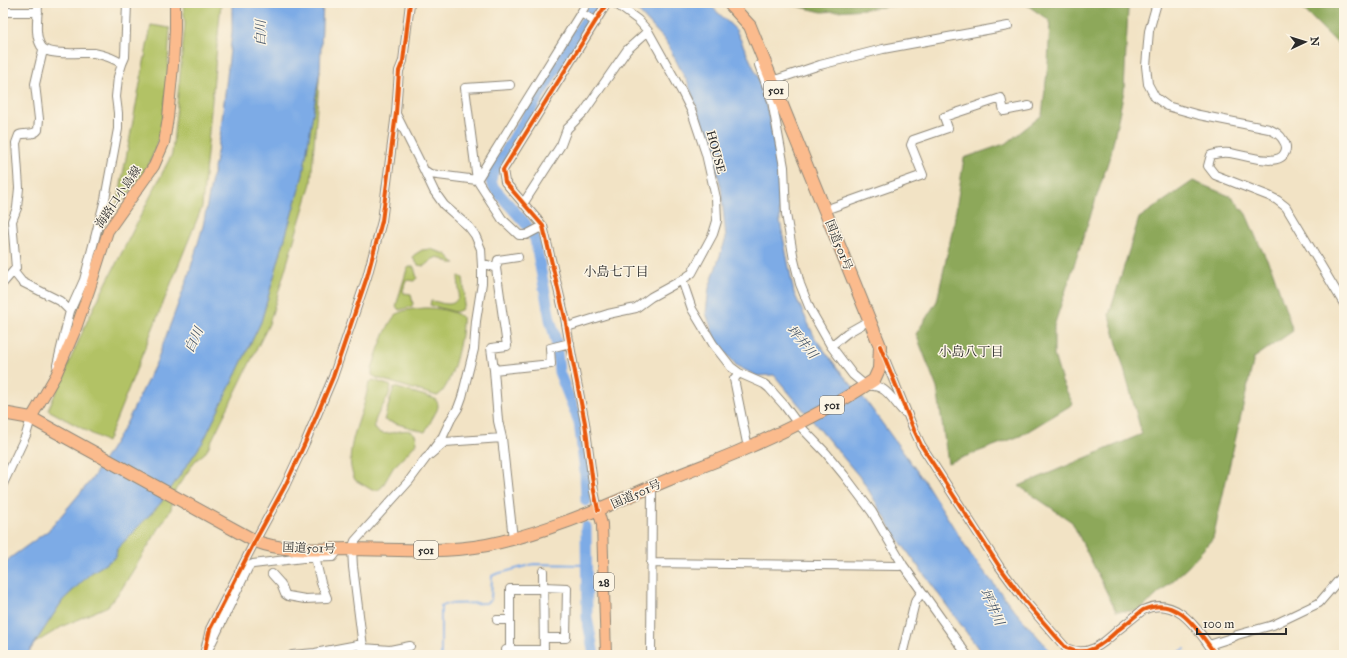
<svg xmlns="http://www.w3.org/2000/svg" width="1347" height="658" font-family="'IM FELL Great Primer','Noto Serif JP',serif">
<rect width="100%" height="100%" fill="#fcf5e5"/>
<filter id="ink" filterUnits="userSpaceOnUse"><feTurbulence type="fractalNoise" baseFrequency=".025" numOctaves="2"/><feDisplacementMap in="SourceGraphic" scale="8" xChannelSelector="R" yChannelSelector="G"/><feConvolveMatrix kernelMatrix="1 2 1 2 8 2 1 2 1" color-interpolation-filters="sRGB"/></filter>
<filter id="wash" filterUnits="userSpaceOnUse"><feTurbulence type="fractalNoise" baseFrequency=".012" numOctaves="4" result="noise"/><feDisplacementMap in="SourceGraphic" scale="16" xChannelSelector="R" yChannelSelector="G"/><feGaussianBlur stdDeviation="0.9" result="paint"/><feColorMatrix in="noise" values="0 0 0 0 0 0 0 0 0 0 0 0 0 0 0 0 0 1.4 0 .05"/><feComposite in="paint" operator="in"/></filter>
<g filter="url(#wash)">
<rect width="100%" height="100%" fill="#f2e3c5"/>
<!-- green -->
<path fill="#b2c265" stroke="#6e7648" d="M183 3H221L202 207 107 442 48 410 89 317 172 154 185 24Z
M151 25 170 28C167 72 168 130 146 170 139 183 127 195 117 206Z
M320 70 311 183 269 324 206 452 195 461 174 492 171 509 121 590 108 606 63 626 35 643 63 600 91 573 116 557 117 549 160 504 203 442 261 322 303 175Z
M430 249 446 254 455 263H450L438 257 433 259 424 266 418 265 413 258 414 255 422 250Z
M409 267H414L417 278 414 281 406 280 403 291 404 293 411 294 413 304 411 307 399 310 396 306 407 269Z
M459 276 463 278C464 287 467 302 461 310L455 312 430 305 431 301C437 301 441 304 447 304 462 305 459 287 458 278Z
M425 308C437 308 452 310 462 317 464 333 451 391 437 396L377 378 372 375V371C374 359 388 320 397 314 404 309 417 309 425 308Z
M373 380 391 386C390 391 389 396 386 400 383 407 372 420 375 428 383 445 416 415 417 443L393 468 382 487 378 490H372L355 480C343 456 357 428 364 404 366 397 367 390 369 383Z
M394 387 433 398C438 401 439 405 437 410L425 432 384 420Z"/>
<!-- forest -->
<path fill="#8da85a" stroke="#5c6a42" d="M784 3H919L865 9 822 12Z
M1024 3H1131L1128 9 1124 91 1111 153 1054 326V355L1062 382 1073 404 1020 436 948 463 937 388 916 334 937 301 954 223 964 158 1007 143 1042 115 1048 64 1050 21Z
M1297 3H1344V41L1339 45Z
M1193 181 1232 197 1246 214 1258 242 1273 272 1293 331 1254 358 1213 538 1188 567 1139 611H1116L1072 522 1019 486 1142 434 1109 315 1139 218Z"/>
<!-- water -->
<path fill="#7dabe6" stroke="#546b88" d="M232 3H323L320 70 303 175 261 322 203 442 160 504 117 549 116 557 91 573 63 600 27 655H3V566L10 558 49 530 92 479 126 424 156 363 188 277 203 226 220 137 232 32Z
M628 3H708L736 30 758 77 769 116 778 165 780 221 794 293 815 338 842 374 866 401 927 485 971 555 1015 611 1054 655H983L896 536 863 481 774 375 757 376 737 366 716 342 706 313 709 288 726 238 721 187 710 145 688 83 665 40 639 12Z"/>
<g fill="none" stroke-linecap="round" stroke-linejoin="round">
<!-- stream -->
<path stroke="#7dabe6" stroke-width="2" d="M441 655V606L447 604 486 603 491 600 492 576 496 574 534 564 586 565
M1174 655 1185 649"/>
<!-- river -->
<path stroke="#7dabe6" stroke-width="11" d="M586 501 585 472 579 422 559 372 556 341 550 319 535 239 525 223 494 188 491 182 492 174 579 30 597 3
M586 527 587 617 594 655"/>
</g>
</g>
<g filter="url(#ink)">
<g fill="none" stroke-linecap="round" stroke-linejoin="round">
<defs>
<path id="minor" d="M38 3C38 16 34 34 41 46 47 57 82 52 94 53 104 55 114 58 122 64L118 77 116 97 118 113V129L105 199 84 280 70 311
M1157 3 1149 31 1146 66 1148 84 1155 97 1167 106 1199 115 1269 129C1275 132 1280 134 1283 140 1286 144 1287 148 1285 152 1280 168 1243 155 1230 153 1223 152 1218 153 1211 155L1208 166 1215 175 1269 196 1277 200 1286 207 1344 304
M3 12H38
M581 13 596 22
M122 64 125 57 127 3
M759 65 772 101 784 167 786 214 794 260 800 284 810 309 831 346 853 375 866 386C886 384 890 397 902 410L904 412
M772 81 820 65 883 49 1008 26
M510 85 465 88 477 180 502 219 519 235H526L543 226
M396 114 424 170 430 174 477 180
M424 170 434 191 444 205 469 227 475 235 481 249 482 267V283L476 321 474 349 462 397 458 408 451 419 443 436 429 455
M477 180 587 3
M523 204 561 145 567 129 584 112 627 50 648 31
M825 210 923 175 911 145 913 140 948 128 944 117 1001 98 1004 111 1029 106
M482 263 496 268 507 346 491 348 494 370
M496 268 498 260 518 257
M14 272 22 282 60 301 70 311 57 365
M682 280 692 309 713 344 731 367 739 373 764 384 769 388 784 405 798 424 826 453 844 475 872 512 903 565 967 655
M3 283 16 268 12 221 17 208 19 188 16 143 19 135C25 132 34 136 38 130L39 119 35 84 43 50
M567 327 608 314 636 308 651 297 682 280 692 273 713 234 717 221 716 198 706 154 692 112 682 92 648 31 638 20 615 3
M831 346 847 333 870 320
M882 352 914 430 921 445 999 566 1024 600 1066 648C1088 658 1103 644 1118 630 1126 624 1134 617 1143 610 1178 594 1198 631 1216 655
M739 373 734 379 748 448
M3 484 26 435 31 418
M598 510 594 491 585 423 572 357 565 318 543 226 505 182 503 170 607 3
M513 539 502 438 498 421 494 370 551 364 550 348 570 343
M651 563 899 566
M543 571 544 655
M272 574 281 584 285 594 288 596 305 599 327 598 321 583 315 557
M543 587 567 588 566 638H544
M497 620H510
M1209 645 1231 638 1237 635 1273 625 1319 603 1344 574
M209 648 249 566 253 564 303 558 333 557 339 549
M363 648 390 650 410 646
M506 650H544
M510 650V589H543
M204 655 210 629 255 541 285 486 305 443 333 377 367 277 382 221 396 113 399 71 403 61 410 3
M292 655 315 653 363 644
M364 655 353 567 352 549 355 541 409 481 426 458 445 442 502 438
M651 655 652 487
M902 655 915 602 922 592"/>
<path id="major" d="M31 418 56 375 75 331 90 288 108 231 154 166 164 143 168 118 173 66 175 29V3
M598 510 602 524 606 655"/>
<path id="highway" d="M3 413 31 418 255 541C286 553 320 549 353 549 398 550 443 553 487 545 551 532 610 504 670 479 696 468 723 459 749 447 792 428 835 406 874 380L879 369 880 346 756 41 750 26 729 3"/>
</defs>
<!-- minor casing -->
<use href="#minor" stroke="#8e8778" stroke-width="10"/>
<!-- major casing -->
<use href="#major" stroke="#8e8778" stroke-width="12"/>
<!-- highway casing -->
<use href="#highway" stroke="#8e8778" stroke-width="14"/>
<!-- minor -->
<use href="#minor" stroke="#fff" stroke-width="8"/>
<!-- major -->
<use href="#major" stroke="#fbbb8d" stroke-width="10"/>
<!-- highway -->
<use href="#highway" stroke="#fbbb8d" stroke-width="12"/>
<defs>
<path id="cycleway" d="M880 346 914 430 921 445 999 566 1024 600 1066 648C1088 658 1103 644 1118 630 1126 624 1134 617 1143 610 1178 594 1198 631 1216 655
M598 510 594 491 585 423 572 357 565 318 543 226 505 182 503 170 607 3
M204 655 210 629 255 541 285 486 305 443 333 377 367 277 382 221 396 113 399 71 403 61 410 3"/>
</defs>
<!-- cycleway casing -->
<use href="#cycleway" stroke="#fcf5e5" stroke-width="6"/>
<!-- cycleway -->
<use href="#cycleway" stroke="#e8590c" stroke-width="4"/>
</g>
</g>
<g text-anchor="middle" dominant-baseline="central" stroke-width="3" stroke-linejoin="round" paint-order="stroke">
<!-- shield labels -->
<g fill="#fcf5e5" stroke="#6a6863" stroke-width="1">
<rect x="764" y="81" width="24" height="18" rx="3"/>
<rect x="820" y="396" width="24" height="18" rx="3"/>
<rect x="414" y="541" width="24" height="18" rx="3"/>
<rect x="594" y="573" width="20" height="18" rx="3"/>
</g>
<g font-size="11" font-weight="bold" fill="#2b2b2b">
<text x="776" y="90">501</text>
<text x="832" y="405">501</text>
<text x="426" y="550">501</text>
<text x="604" y="582">28</text>
</g>
<!-- street labels -->
<g font-size="12" fill="#2b2b2b" stroke="#fcf5e5">
<text transform="translate(716 152) rotate(75)">HOUSE</text>
<text transform="translate(118 197) rotate(-56)">海路口小島線</text>
<text transform="translate(839 245) rotate(68)">国道501号</text>
<text transform="translate(636 494) rotate(-24)">国道501号</text>
<text transform="translate(309 548) rotate(2)">国道501号</text>
</g>
<!-- water labels -->
<g font-size="13" font-style="italic" fill="#48586c" stroke="#fcf5e5">
<text transform="translate(261 33) rotate(-90)">白川</text>
<text transform="translate(194 340) rotate(-65)">白川</text>
<text transform="translate(802 342) rotate(50)">坪井川</text>
<text transform="translate(992 607) rotate(65)">坪井川</text>
</g>
<!-- neighbourhood labels -->
<g font-size="13" fill="#2b2b2b" stroke="#fcf5e5">
<text x="616" y="272">小島七丁目</text>
<text x="971" y="352">小島八丁目</text>
</g>
</g>
<!-- margin -->
<rect width="1347" height="658" fill="none" stroke="#fcf5e5" stroke-width="16"/>
<!-- north arrow -->
<g transform="translate(1305 42) rotate(86)" stroke="#fcf5e5" stroke-width="3" paint-order="stroke">
<path d="M0-3L7 15L0 10L-7 15Z" fill="#2b2b2b"/>
<text y="-6" font-size="11" font-weight="bold" text-anchor="middle" fill="#2b2b2b">N</text>
</g>
<!-- scale -->
<path d="M1197 628v6h89v-6" fill="none" stroke="#2b2b2b" stroke-width="2"/>
<text x="1203" y="628" font-size="12" fill="#2b2b2b" stroke="#fcf5e5" stroke-width="3" paint-order="stroke">100 m</text>
</svg>
